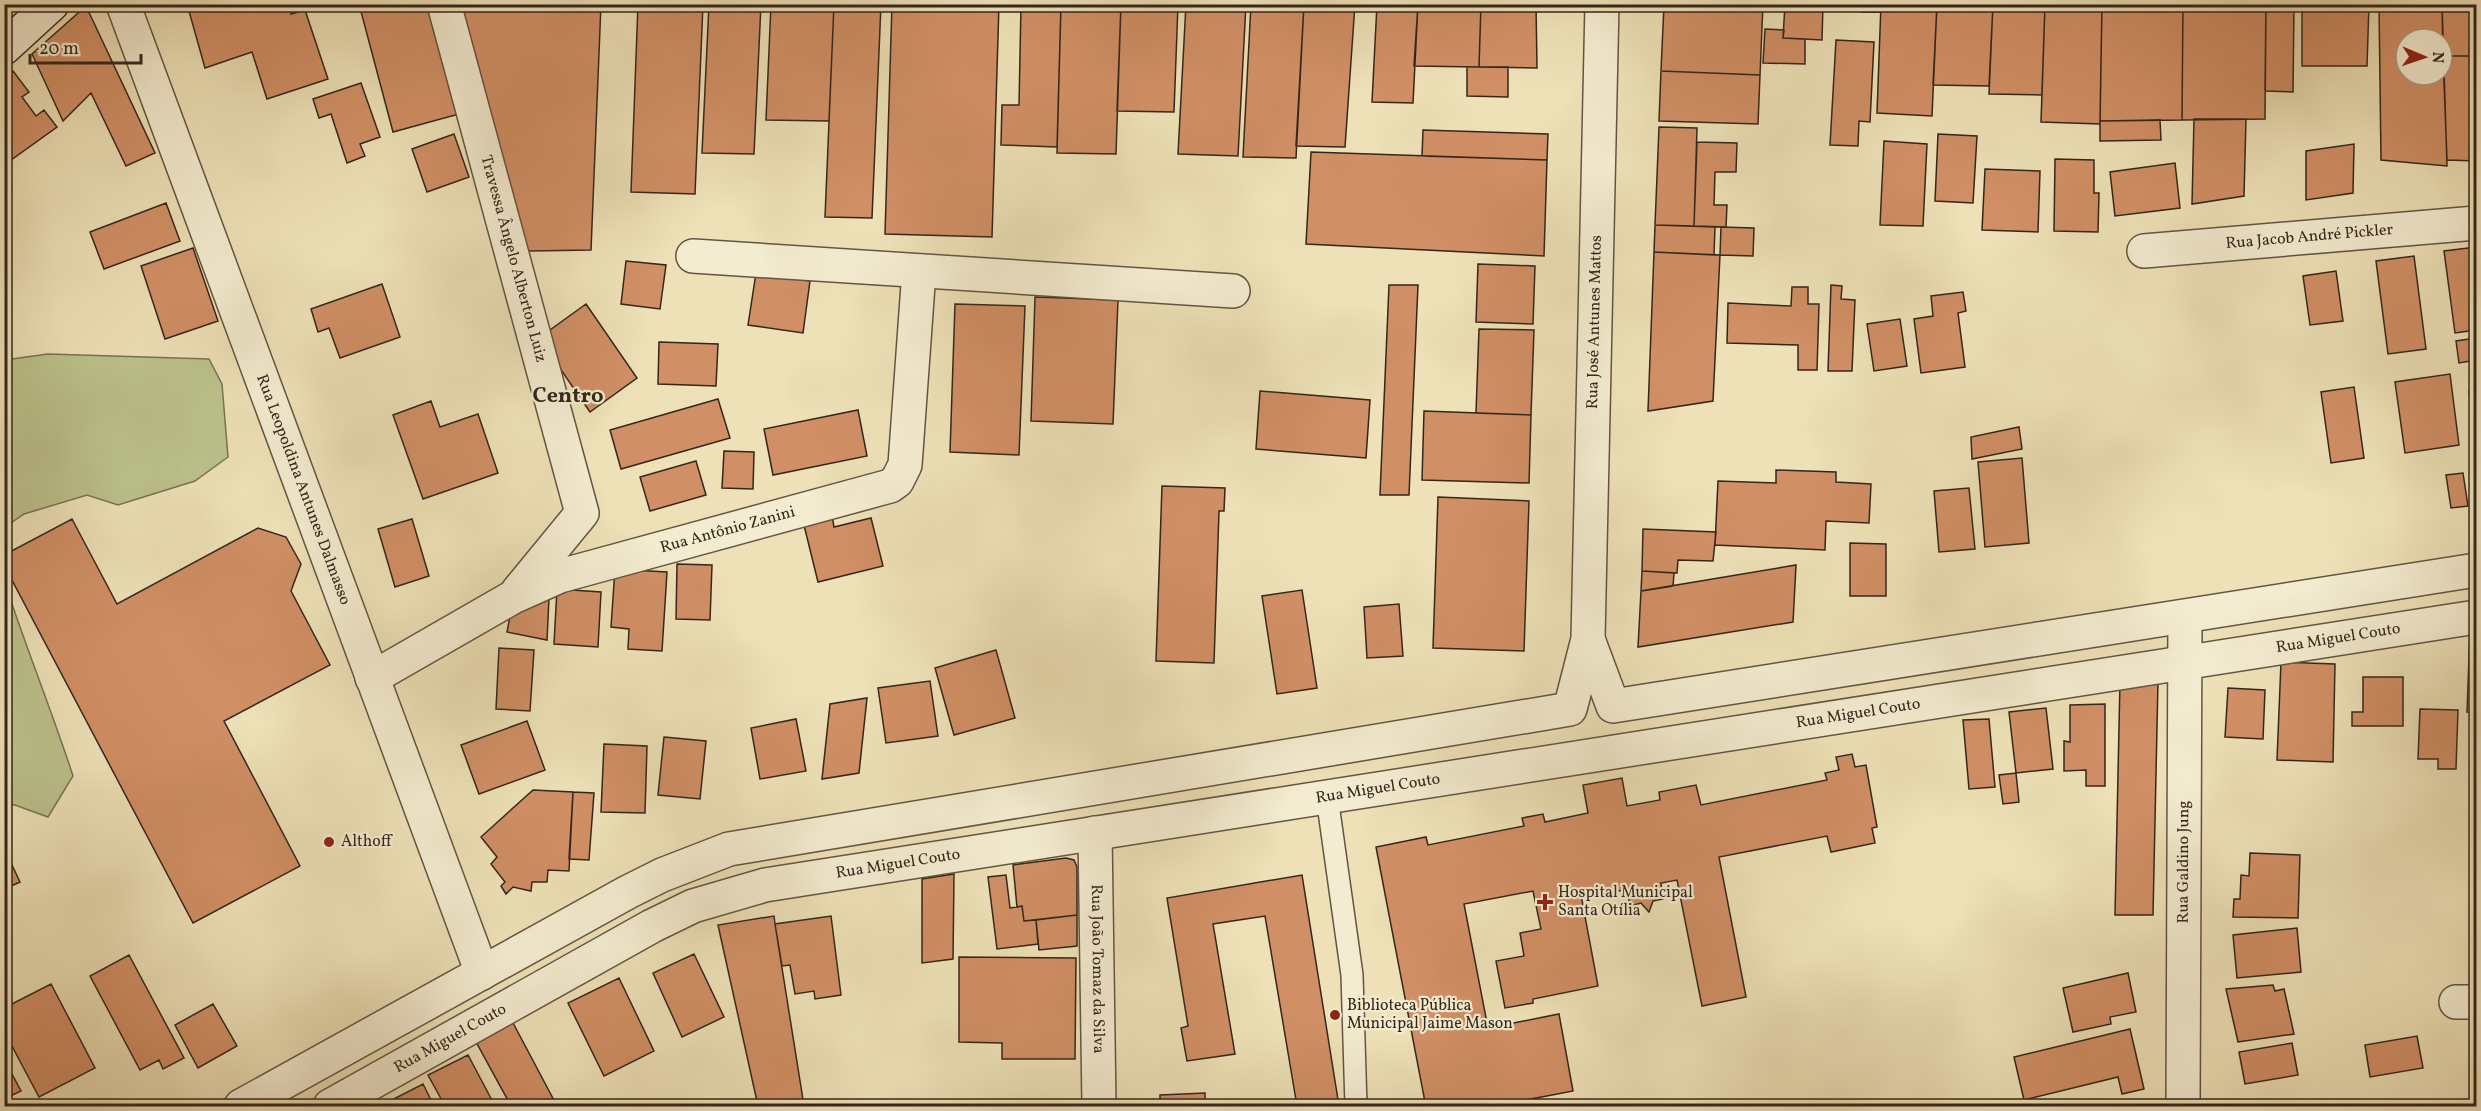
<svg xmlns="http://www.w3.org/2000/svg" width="2481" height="1111" font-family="Vollkorn,serif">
<rect width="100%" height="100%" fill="#eee1b7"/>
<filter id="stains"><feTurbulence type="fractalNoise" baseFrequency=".00333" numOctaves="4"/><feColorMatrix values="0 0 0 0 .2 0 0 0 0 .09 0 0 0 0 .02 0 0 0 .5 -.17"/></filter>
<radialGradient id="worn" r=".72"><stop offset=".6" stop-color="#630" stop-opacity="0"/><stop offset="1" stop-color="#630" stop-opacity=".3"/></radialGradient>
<!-- green -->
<path fill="#bcc28c" stroke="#787454" stroke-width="1.5" d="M48 354 209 359 222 384 228 457 195 481 118 505 87 495 24 514 5 527V360Z
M5 583C26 648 52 711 73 776L48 817 15 805 5 804Z"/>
<!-- building -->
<path fill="#d18f65" stroke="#33261d" stroke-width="1.5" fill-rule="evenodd" d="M187 4H288L291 14 305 10 328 79 267 99 252 52 205 68Z
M359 4H430L459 114 393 132Z
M460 4H601L591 250 528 251Z
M638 4H703L695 194 631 192Z
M709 4H761L754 154 702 153Z
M771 4H834L829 121 766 120Z
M834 4H881L872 218 825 217Z
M892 4H999L992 237 885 234Z
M1021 4H1061L1057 147 1001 145 1002 105H1019Z
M1061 4H1121L1116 154 1057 153Z
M1121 4H1178L1174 112 1117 111Z
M1186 4H1246L1238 156 1178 154Z
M1251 4H1304L1296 158 1243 157Z
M1304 4H1355L1345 147 1296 146Z
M1377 4H1418L1413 103 1372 102Z
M1418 4H1481L1479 67 1414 66Z
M1481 4H1536L1537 68 1479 67Z
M1664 4H1763L1760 75 1661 71Z
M1785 4H1823L1822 40 1783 38Z
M1863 4H1881V12H1862Z
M1881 4H1937L1932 116 1877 113Z
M1937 4H1993L1989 86 1933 85Z
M1993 4H2045L2042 95 1989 94Z
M2045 4H2102L2100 124 2041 122Z
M2102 4H2183L2182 120 2100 121Z
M2183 4H2266L2265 119 2182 120Z
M2266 4H2294L2293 92 2265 91Z
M2302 4H2369L2367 66H2302Z
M2379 4H2442L2447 166 2381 160ZM2406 39H2442V75H2406Z
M2442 4H2476V56H2443Z
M86 6 155 153 126 166 91 93 63 121 32 54Z
M1765 29 1784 30 1783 38 1805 39V64L1763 63Z
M1836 40 1874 42 1870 122 1859 121 1858 146 1830 145Z
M2443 56H2476V161L2447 160Z
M1467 67H1508V97L1467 96Z
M13 71 29 92 22 97 36 116 44 110 57 127 4 165V78Z
M1661 71 1760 75 1758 124 1659 121Z
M361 83 380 137 360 144 365 156 347 163 331 114 319 118 313 99Z
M2194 119H2246L2244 196 2192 204Z
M2160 120 2161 140 2100 141V121Z
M1659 127 1697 128 1694 226 1655 225Z
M1423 130 1548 134 1547 160 1422 156Z
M454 134 469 177 427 192 412 149Z
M1938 134 1977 136 1973 203 1935 201Z
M1884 141 1927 144 1923 226 1880 225Z
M1697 142 1737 143 1736 172H1715L1714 205H1727L1726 227 1694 226Z
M2354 144 2353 193 2306 200V151Z
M1311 152 1547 160 1544 256 1306 244Z
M2055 159 2094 160V193H2099L2098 232 2054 231Z
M2175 163 2180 208 2115 216 2110 172Z
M1985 169 2040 171 2038 232 1982 230Z
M166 203 180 241 104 269 90 232Z
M1655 225 1715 227 1714 255 1654 252Z
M1721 227 1754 228 1753 256 1720 255Z
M2476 247V330L2455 333 2444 251Z
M193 248 218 321 165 339 141 266Z
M1654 252 1720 255 1713 401 1648 411Z
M2414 256 2426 349 2388 354 2376 261Z
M626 261 666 265 660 309 621 304Z
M1478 264 1535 266 1533 324 1476 322Z
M2336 271 2343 321 2310 325 2303 276Z
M756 273 810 281 803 333 748 325Z
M382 284 400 337 340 358 329 328 318 332 311 309Z
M1389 285H1418L1409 495H1380Z
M1831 285 1842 286 1841 299 1855 300 1852 371H1828Z
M1792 287H1808V304H1819L1817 370H1798V345L1727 343 1728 303 1791 306Z
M1963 292 1966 311 1958 313 1965 367 1921 373 1914 319 1933 316 1931 296Z
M1035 297 1118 300 1113 424 1031 421Z
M586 304 637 378 590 412 539 338Z
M955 304 1025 306 1019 455 950 452Z
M1900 319 1907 366 1874 371 1867 324Z
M1479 329 1534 330 1531 415 1476 413Z
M2476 338V360L2459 363 2456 341Z
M659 342 718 344 716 386 658 384Z
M2450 374 2459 445 2405 453 2395 382Z
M2354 387 2364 458 2331 463 2321 392Z
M2476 390V448L2469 391Z
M1260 391 1370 400 1366 458 1256 449Z
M718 399 730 438 621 469 610 430Z
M431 401 440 427 478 414 498 473 423 499 393 415Z
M858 410 867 456 773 475 764 429Z
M1424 411 1531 415 1529 483 1422 480Z
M2019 427 2022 449 1972 459 1971 437Z
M724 451 754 452 753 489 722 488Z
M2022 458 2029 543 1985 547 1978 462Z
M696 461 706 495 650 511 640 477Z
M1776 470 1836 472V482L1871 484 1869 523 1826 521 1825 550 1715 545 1718 481 1776 483Z
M2463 473 2468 506 2451 508 2446 475Z
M1162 486 1225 488 1224 511H1219L1214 663 1156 661Z
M1969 488 1975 549 1939 552 1934 491Z
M1438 497 1529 501 1524 651 1433 648Z
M831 510 834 527 871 518 883 566 818 582 802 517Z
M72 519 117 604 258 528 286 537 301 564 291 591 330 665 224 721 300 866 193 923 4 565V555Z
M412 519 429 576 395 587 378 529Z
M1643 529 1716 532 1713 561 1678 560 1677 573 1642 571Z
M1850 543 1886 544V596H1850Z
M677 564 712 565 710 620 676 619Z
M1796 565 1793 622 1638 647 1641 591Z
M615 569 667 572 662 651 628 649 629 629 611 627Z
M1642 571 1674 573 1673 586 1641 591Z
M557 589 601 592 598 647 554 644Z
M1302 590 1317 688 1277 694 1262 596Z
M549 598 547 640 507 632 511 611Z
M1399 604 1403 656 1367 658 1364 607Z
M2470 631H2476V713L2467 712Z
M499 648 534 650 530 711 496 709Z
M996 650 1015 718 954 735 935 668Z
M2281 662 2335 664 2333 762 2277 760Z
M2363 677H2403V726H2352V712H2363Z
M930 681 938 736 886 743 878 688Z
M2120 681H2158L2153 915H2115Z
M2228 688 2265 690 2263 739 2225 737Z
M867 698 859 773 822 779 830 704Z
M2105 704V786H2086V770L2064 771V741L2070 742V705Z
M2046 708 2053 769 2016 773 2009 712Z
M2420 709 2458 710 2456 769H2438V759H2418Z
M796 719 806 771 760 779 751 728Z
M1989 719 1995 787 1969 789 1963 720Z
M527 721 545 770 479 794 461 745Z
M664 737 706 741 700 799 658 795Z
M604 744 647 746 645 813 601 812Z
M1852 754 1855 767 1866 765 1877 827 1872 828 1875 843 1831 852 1827 836 1719 857 1746 997 1702 1006 1677 880 1661 883 1663 899 1653 901 1649 912 1641 903 1630 906 1627 890 1581 895 1598 986 1533 999V1003L1505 1008 1496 961 1524 956 1520 933 1541 929 1533 891 1464 904 1488 1028 1559 1014 1573 1091 1505 1104V1106H1421V1103L1425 1102 1376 847 1426 837 1428 845 1524 826 1522 818 1543 814 1545 822 1588 813 1583 785 1622 778 1627 806 1660 800 1659 792 1696 785 1701 805 1827 780 1825 773 1839 770 1836 757Z
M2016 773 2019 802 2003 804 1999 775Z
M533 790 573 792 569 871 548 870 547 882H532L531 891 513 887 506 894 501 886 505 882 491 864 497 857 481 837Z
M573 792 594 793 589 860 569 859Z
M2475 797H2476V840H2474Z
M4 848 20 882 4 889Z
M2250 853 2300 855 2298 918 2233 917 2234 899H2240L2241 875 2249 876Z
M1066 858 1074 860 1077 867V915L1024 921 1022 906 1017 907 1013 865Z
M954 874 953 959 922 963V879Z
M1006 875 1010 908 1022 906 1024 921 1036 920 1038 944 997 949 988 877Z
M1302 875 1339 1106H1297L1265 916 1213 924 1235 1054 1187 1061 1181 1028 1188 1026 1167 898Z
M1077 915V946L1039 950 1036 920Z
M774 916 775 924 804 1106H758L718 925Z
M831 916 841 995 815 999 814 991 795 994 790 965 782 966 775 924Z
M2297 928 2301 972 2237 978 2233 935Z
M694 954 724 1017 682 1037 653 973Z
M129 955 184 1058 163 1069 159 1060 140 1070 90 976Z
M959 957 1076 958 1075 1059H1002V1043L959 1042Z
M2128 973 2136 1012 2110 1017 2111 1024 2073 1032 2063 988Z
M619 978 654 1051 604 1076 568 1003Z
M51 984 95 1068 39 1097 4 1031V1008Z
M2273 985 2275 991 2284 989 2294 1034 2238 1042 2226 989Z
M213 1004 237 1046 198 1068 175 1025Z
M512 1021 557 1106H511L475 1040Z
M2130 1029 2144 1089 2122 1094 2118 1077 2024 1100 2014 1057Z
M2417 1036 2423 1068 2370 1077 2365 1045Z
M2292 1043 2298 1075 2245 1084 2239 1052Z
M468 1055 495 1106H445L428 1075Z
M4 1059 21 1091 4 1099Z
M423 1084 434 1106H382V1105Z
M1205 1093V1106H1160V1095Z
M2281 1101 2282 1106H2251Z"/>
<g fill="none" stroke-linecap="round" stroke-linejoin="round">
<defs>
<path id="service" d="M1327 797 1352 975 1356 1106"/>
<g id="minor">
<path id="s1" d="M444 4 582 513 518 591"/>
<path id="s2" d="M2144 251 2476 223"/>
<path d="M693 256 1233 291"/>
<path id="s3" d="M372 678 513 597 560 576 890 486 897 481 905 465 919 271"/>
<path id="s4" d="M1095 833 1099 1106"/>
<path d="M2456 1002H2476"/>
<path id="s5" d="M2183 1106 2185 617"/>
</g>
<g id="tertiary">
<path id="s6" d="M123 4 482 973"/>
<path d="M1588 639 1613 706 2476 570"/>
<path id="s7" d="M241 1106 628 892 662 875 729 849 1570 709 1588 639 1602 4"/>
<path id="s8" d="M330 1106 652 926 693 906 765 885 2476 617"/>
</g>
<path id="secondary" d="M4 48 52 4"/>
</defs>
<!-- service casing -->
<use href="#service" stroke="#625544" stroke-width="24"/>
<!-- minor casing -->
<use href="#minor" stroke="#625544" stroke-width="36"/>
<!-- tertiary casing -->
<use href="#tertiary" stroke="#625544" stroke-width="36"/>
<!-- secondary casing -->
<use href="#secondary" stroke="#33261d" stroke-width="36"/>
<!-- service -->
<use href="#service" stroke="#f4ecd0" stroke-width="21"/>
<!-- minor -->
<use href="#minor" stroke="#f4ecd0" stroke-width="33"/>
<!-- tertiary -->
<use href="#tertiary" stroke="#f4ecd0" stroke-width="33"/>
<!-- secondary -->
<use href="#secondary" stroke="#f4ecd0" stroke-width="33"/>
</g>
<!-- markers -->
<g fill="#8f2418" stroke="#f4ecd0" stroke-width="2">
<circle cx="329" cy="842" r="6"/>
<path d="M1542 893h6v6h6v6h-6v6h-6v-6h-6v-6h6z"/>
<circle cx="1335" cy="1015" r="6"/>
</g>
<g text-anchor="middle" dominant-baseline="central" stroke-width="4.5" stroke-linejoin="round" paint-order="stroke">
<!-- street labels -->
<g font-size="16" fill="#33261d" stroke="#f4ecd0">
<text stroke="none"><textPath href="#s2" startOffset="166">Rua Jacob André Pickler</textPath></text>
<text stroke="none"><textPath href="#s1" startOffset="264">Travessa Ângelo Alberton Luiz</textPath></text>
<text stroke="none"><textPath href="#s7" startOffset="1794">Rua José Antunes Mattos</textPath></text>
<text stroke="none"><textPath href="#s6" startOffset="518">Rua Leopoldina Antunes Dalmasso</textPath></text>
<text stroke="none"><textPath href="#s3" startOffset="388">Rua Antônio Zanini</textPath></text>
<text stroke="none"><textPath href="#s8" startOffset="2082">Rua Miguel Couto</textPath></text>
<text stroke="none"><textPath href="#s8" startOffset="1596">Rua Miguel Couto</textPath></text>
<text stroke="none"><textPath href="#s8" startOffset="1110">Rua Miguel Couto</textPath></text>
<text stroke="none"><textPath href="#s5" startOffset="244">Rua Galdino Jung</textPath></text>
<text stroke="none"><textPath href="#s8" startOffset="624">Rua Miguel Couto</textPath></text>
<text stroke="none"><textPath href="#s4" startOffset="136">Rua João Tomaz da Silva</textPath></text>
<text stroke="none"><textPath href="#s8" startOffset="138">Rua Miguel Couto</textPath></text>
</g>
<!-- poi labels -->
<g font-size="16" fill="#33261d" stroke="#f4ecd0" text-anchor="start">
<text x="341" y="842">Althoff</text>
<text x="1558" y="893">Hospital Municipal<tspan x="1558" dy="18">Santa Otília</tspan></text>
<text x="1347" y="1006">Biblioteca Pública<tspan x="1347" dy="18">Municipal Jaime Mason</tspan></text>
</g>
<!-- district labels -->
<g font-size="22" font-weight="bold" fill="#33261d" stroke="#f4ecd0">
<text x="568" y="396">Centro</text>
</g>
</g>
<!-- margin -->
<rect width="2481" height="1111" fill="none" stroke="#eee1b7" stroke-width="24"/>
<rect x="6" y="6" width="2469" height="1099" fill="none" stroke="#33261d" stroke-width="3"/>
<rect x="12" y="12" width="2457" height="1087" fill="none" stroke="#33261d" stroke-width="1.5"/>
<!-- north arrow -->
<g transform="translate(2424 57) rotate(92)"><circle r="28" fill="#f4ecd0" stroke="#a79d88" stroke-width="1.5"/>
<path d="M0-4.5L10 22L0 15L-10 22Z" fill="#8f2418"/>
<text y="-9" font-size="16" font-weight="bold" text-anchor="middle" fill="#33261d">N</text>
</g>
<!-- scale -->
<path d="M30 54v9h111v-9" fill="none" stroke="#33261d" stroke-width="3"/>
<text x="39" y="54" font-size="18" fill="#33261d" stroke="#f4ecd0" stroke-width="4.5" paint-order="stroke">20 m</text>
<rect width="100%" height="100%" filter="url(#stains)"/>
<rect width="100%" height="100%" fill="url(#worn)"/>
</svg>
